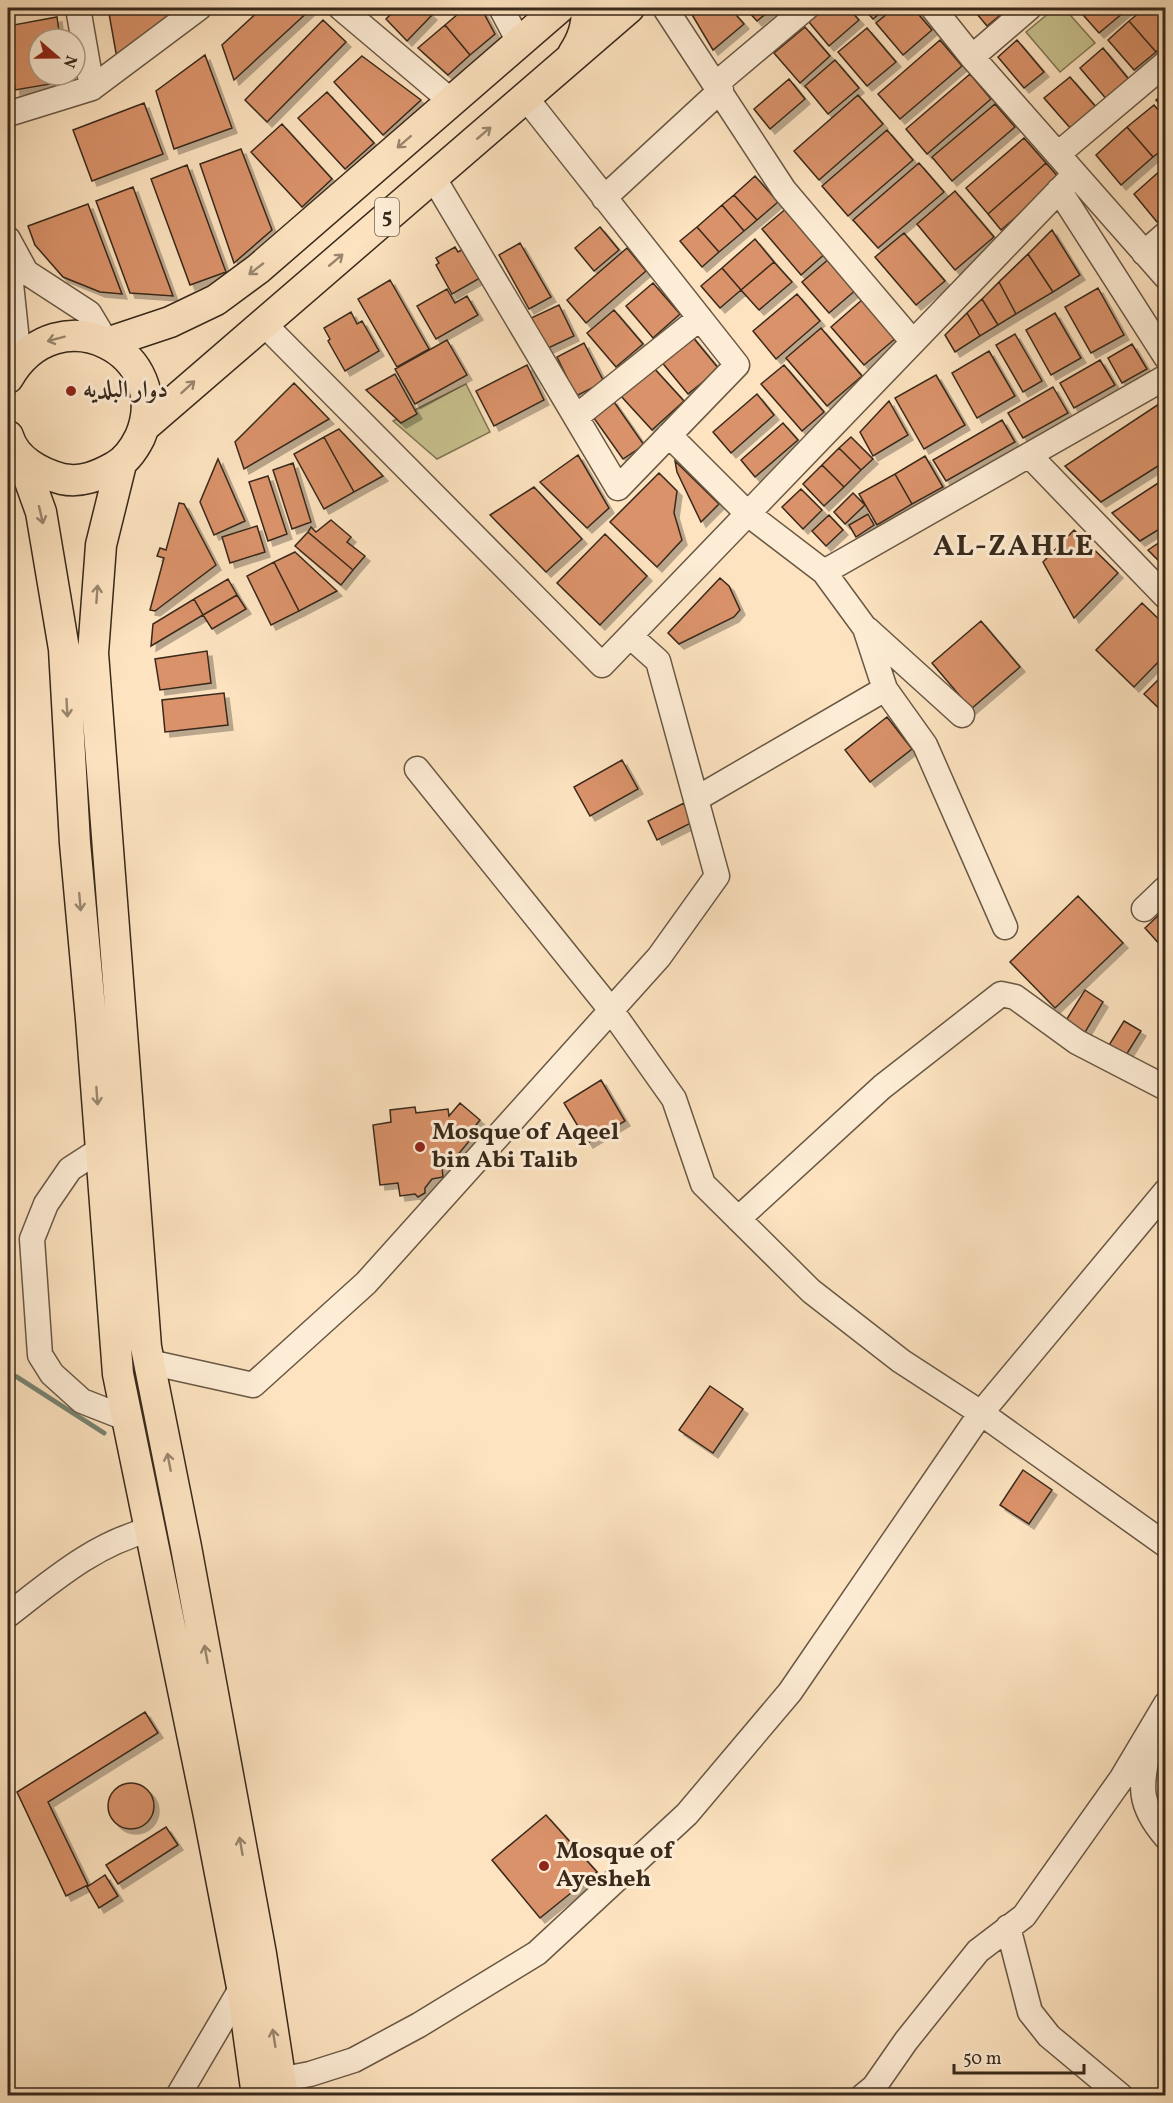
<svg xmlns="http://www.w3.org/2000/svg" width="1173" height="2103" font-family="Vollkorn,Amiri,serif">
<defs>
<filter id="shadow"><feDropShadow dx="5" dy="5" stdDeviation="0" flood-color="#0004"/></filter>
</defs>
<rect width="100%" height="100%" fill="#fde3c0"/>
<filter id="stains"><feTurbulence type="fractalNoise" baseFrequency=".00333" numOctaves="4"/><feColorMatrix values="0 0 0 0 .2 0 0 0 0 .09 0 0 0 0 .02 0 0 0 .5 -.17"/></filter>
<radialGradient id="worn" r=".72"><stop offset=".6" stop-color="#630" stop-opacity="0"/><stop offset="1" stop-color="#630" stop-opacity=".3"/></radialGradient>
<!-- green -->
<path fill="#c7c18d" stroke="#807554" stroke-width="1.5" d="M1055 8H1064L1095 43 1060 72 1026 32Z
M466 384 490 432 437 459 393 421Z"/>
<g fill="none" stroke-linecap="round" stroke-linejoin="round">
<!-- stream -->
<path stroke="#778373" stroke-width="5" d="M8 1375 17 1377 104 1433"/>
</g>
<!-- building -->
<path fill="#da926a" stroke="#38291b" stroke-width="1.5" filter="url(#shadow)" d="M108 8H175L177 18 124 61 116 53Z
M262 8 311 9 234 80 222 45Z
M397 8H424L432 15 407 41 386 19Z
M465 8H481L495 34 470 55 445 25Z
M688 8H730L744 24 713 50Z
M745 8H773L757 21Z
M825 8H848L859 20 829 46 809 22Z
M863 8H886L873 19Z
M894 8H913L932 30 903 55 876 23Z
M972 8H1009L987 26Z
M1077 8H1129L1099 33Z
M1145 8H1153L1166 23V44L1156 52 1129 21Z
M1153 8H1166V23Z
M57 17 60 39H39V75H67L68 81 15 90 8 26Z
M323 20 346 42 267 122 245 100Z
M1129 21 1156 52 1134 70 1108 40Z
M445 25 470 55 448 75 418 48Z
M805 27 830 56 800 83 774 53Z
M867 28 896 62 867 86 838 52Z
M940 40 962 66 900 119 878 94Z
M1017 40 1044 72 1024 88 998 57Z
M1103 48 1131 82 1108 101 1080 68Z
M205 55 232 128 174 149 156 91Z
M362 56 421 100 383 135 334 82Z
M835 60 859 88 828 114 805 86Z
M970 74 991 99 927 154 906 129Z
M1070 77 1096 107 1071 129 1044 98Z
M789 79 805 99 770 129 754 109Z
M327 92 374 143 345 169 298 118Z
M1166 92V111L1156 100Z
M858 95 883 124 819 180 794 151Z
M144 103 163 154 92 181 73 130Z
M995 104 1015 127 952 181 932 157Z
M1154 105 1166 119V147L1153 157 1127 127Z
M282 124 332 179 302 207 251 152Z
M1127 127 1153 157 1121 185 1096 155Z
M887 130 913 160 848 216 822 186Z
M1024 138 1046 163 988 214 966 188Z
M241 149 272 230 234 263 200 164Z
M919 163 944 192 878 248 853 220Z
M1046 163 1060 179 1001 230 988 214Z
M187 165 226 272 190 285 151 179Z
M1162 169 1166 173V215L1157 222 1134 194Z
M755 176 778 202 757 220 734 195Z
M133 187 173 296 130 293 96 201Z
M955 191 994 237 955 270 917 224Z
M734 195 757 220 744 231 722 205Z
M88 204 122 294 100 292 63 277 35 245 28 226Z
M722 205 744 231 719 252 697 227Z
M788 207 827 252 801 275 762 229Z
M600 227 619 250 594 271 575 248Z
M697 227 719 252 702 267 680 241Z
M1052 230 1080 275 1053 292 1028 254Z
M904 233 945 281 916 305 875 257Z
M755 239 774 262 741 290 722 268Z
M520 243 551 297 529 309 499 255Z
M471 245 487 274 452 294 436 265 439 263 436 258 455 247 458 252Z
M627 248 646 271 586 323 567 300Z
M1028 254 1053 292 1016 314 999 282Z
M830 258 857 289 829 313 802 282Z
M774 262 792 282 759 310 741 290Z
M722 268 741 290 720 308 701 286Z
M390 280 429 349 397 367 358 299Z
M999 282 1016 314 998 325 982 299Z
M653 283 680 314 653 338 626 306Z
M1098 288 1124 335 1091 353 1065 307Z
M447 289 455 303 467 296 478 315 436 339 417 306Z
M797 294 820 321 776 359 753 331Z
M863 299 896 338 864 365 831 327Z
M982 299 998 325 980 336 967 313Z
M559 305 574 336 546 349 531 318Z
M614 310 643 344 616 367 587 333Z
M351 312 357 324 362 321 379 351 345 371 328 341 330 339 324 328Z
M967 313 980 336 955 352 945 335Z
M1055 313 1081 358 1051 375 1026 330Z
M821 328 862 376 827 406 786 358Z
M1015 334 1042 381 1023 392 996 345Z
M691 335 719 369 688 394 660 360Z
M447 340 467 375 415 404 395 369Z
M584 343 604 382 576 396 557 357Z
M1132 344 1147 369 1122 383 1108 358Z
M989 351 1015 396 977 418 952 373Z
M1100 360 1115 385 1074 408 1060 383Z
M527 365 544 400 494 426 476 391Z
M784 365 824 412 802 431 761 384Z
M652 366 684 401 652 430 620 395Z
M395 374 417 414 401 423 366 390Z
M936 375 965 425 924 449 895 398Z
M294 383 329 419 244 469 235 442Z
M1053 387 1068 413 1023 438 1008 413Z
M757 394 774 415 731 453 713 432Z
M612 399 644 445 623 459 591 414Z
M889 401 908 435 873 456 860 432Z
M1162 402 1166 406V461L1101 502 1065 466Z
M1002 420 1015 442 946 481 933 460Z
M783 423 798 440 755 477 741 460Z
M339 429 383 476 354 492 324 437Z
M324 437 354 492 324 509 294 454Z
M851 437 873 459 861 470 839 448Z
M839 448 861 470 844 487 822 465Z
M578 455 609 508 587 528 540 482Z
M925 456 943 487 912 504 895 474Z
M218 459 245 521 214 535 200 502Z
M675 461 719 504 701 522 677 472Z
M293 463 311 522 292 529 273 470Z
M822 465 844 487 824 506 803 484Z
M659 473 677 491 674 513 682 540 657 567 610 522Z
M895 474 912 504 877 525 859 494Z
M268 476 287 534 268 541 249 482Z
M1166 478V525L1140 541 1112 513Z
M534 487 582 539 546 572 490 515Z
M801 489 822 510 803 529 782 507Z
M853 493 865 505 845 524 834 512Z
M179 503 184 504 216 565 155 611 150 610 164 558 157 556 160 548 166 550Z
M868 514 874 525 856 537 849 525Z
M829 515 843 530 826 546 812 531Z
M331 520 351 537 347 542 365 556 353 570 308 532 311 527 316 532Z
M257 526 265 552 230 563 222 537Z
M1074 530 1118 573 1074 618 1043 562Z
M308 532 353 570 341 585 295 546Z
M605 534 647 576 600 625 557 583Z
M1166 538V568L1148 550Z
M295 552 337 591 299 611 274 562Z
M274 562 299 611 271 625 247 576Z
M720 578 729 586 740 610 734 617 679 644 668 633Z
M228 579 237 595 203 615 194 599Z
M237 595 246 609 212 629 203 615Z
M194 599 203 615 151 646 153 624Z
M1142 603 1166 626V654L1134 687 1096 650Z
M981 621 1020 667 971 709 932 663Z
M207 651 211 683 160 690 155 659Z
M1166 672V715L1144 694Z
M224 693 228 725 165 732 162 700Z
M887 717 912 749 870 782 845 750Z
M622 760 638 789 590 816 574 787Z
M684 803 693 822 657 840 648 821Z
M1078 896 1123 943 1055 1008 1010 962Z
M1163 911 1166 914V944L1162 947 1145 928Z
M1085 990 1103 1002 1084 1034 1065 1022Z
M1124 1021 1141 1031 1123 1060 1106 1050Z
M601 1080 625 1121 588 1143 564 1103Z
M460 1103 480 1120 472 1130 476 1133 451 1163 447 1160 442 1167 443 1177 432 1179 425 1188V1193L418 1197 415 1194 400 1196 398 1183 380 1185 373 1125 391 1122 390 1110 415 1107 416 1113 448 1109 449 1116Z
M710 1386 743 1409 713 1453 679 1430Z
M1023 1470 1052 1490 1029 1524 1000 1505Z
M145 1712 158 1733 48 1802 88 1885 66 1896 17 1792Z
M108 1806a23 23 0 1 1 46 0a23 23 0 1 1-46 0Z
M546 1815 597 1872 540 1918 492 1860Z
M166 1827 178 1845 118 1884 106 1865Z
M105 1875 118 1896 99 1908 87 1887Z"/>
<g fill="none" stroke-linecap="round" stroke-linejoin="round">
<defs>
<path id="minor" d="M78 8 92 88
M341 8 451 101
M501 8 519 42
M665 8 784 190 913 342
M933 8 972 57 1166 277
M972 57 1029 8
M717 83 806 8
M8 114 92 88 199 8
M1058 154 1166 63
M433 177 618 488 737 365 526 98
M1059 190 1166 357
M604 198 721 90
M8 239 26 272 89 313 107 343
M1144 253 1166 234
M8 255 19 360
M262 322 602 665 1075 174
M576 417 700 318
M669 435 748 514 824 572 865 628 885 689 925 745 1005 927
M1029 455 1166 597
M824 572 1166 377
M867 629 962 715
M417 769 611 1010 674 1099 703 1184 811 1291 901 1361 981 1413 1166 1545
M696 799 885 689
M1144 909 1166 888
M101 1149 70 1169 46 1204 32 1239 40 1355 52 1374 82 1401 128 1419
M738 1219 882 1087 1001 994 1015 997 1077 1042 1166 1088
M149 1362 253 1385 366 1283 659 957 717 876 658 661 630 636
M8 1615C52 1581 94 1544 149 1530
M1149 1747C1140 1786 1138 1805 1166 1837
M1008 1927 1030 2012 1049 2036 1121 2096
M263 2083 310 2074 354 2060 419 2025 537 1953 687 1814 790 1692 981 1413 1166 1191
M178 2096 242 1987
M863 2096 874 2087 906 2041 978 1951 1024 1916 1122 1778 1166 1704"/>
<path id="major" d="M573 54C583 39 587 26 587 8
M107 343 170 322 216 300 258 269 559 8
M8 378C58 291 176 353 140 437 134 449 126 461 114 467 98 476 81 483 62 479 40 473 15 460 8 436
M145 426 629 8
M22 459 41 512 64 649 75 843 91 1019 118 1374 209 1816 242 1987 257 2096
M121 464 101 545 93 653 146 1347 186 1547 261 1954 283 2096"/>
</defs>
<!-- minor casing -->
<use href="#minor" stroke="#695844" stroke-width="27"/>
<!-- major casing -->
<use href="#major" stroke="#38291b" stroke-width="33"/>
<!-- minor -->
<use href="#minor" stroke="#feedd6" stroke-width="24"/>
<!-- major -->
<use href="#major" stroke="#fde3c0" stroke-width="30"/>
</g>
<!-- one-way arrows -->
<defs><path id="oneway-shaft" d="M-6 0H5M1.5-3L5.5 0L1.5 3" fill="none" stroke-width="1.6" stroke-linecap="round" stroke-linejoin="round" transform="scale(1.5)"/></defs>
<g stroke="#9a866e">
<use href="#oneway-shaft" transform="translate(484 133) rotate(-40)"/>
<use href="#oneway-shaft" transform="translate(404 142) rotate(139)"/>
<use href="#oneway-shaft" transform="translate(336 260) rotate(-40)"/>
<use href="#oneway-shaft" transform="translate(256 269) rotate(142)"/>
<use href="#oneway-shaft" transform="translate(56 339) rotate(165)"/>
<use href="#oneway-shaft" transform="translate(188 387) rotate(-42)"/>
<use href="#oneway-shaft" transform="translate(41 515) rotate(77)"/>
<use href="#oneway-shaft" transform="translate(97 594) rotate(-86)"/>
<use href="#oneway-shaft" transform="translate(67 708) rotate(87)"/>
<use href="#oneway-shaft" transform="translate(80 902) rotate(85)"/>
<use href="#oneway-shaft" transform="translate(97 1096) rotate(86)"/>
<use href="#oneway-shaft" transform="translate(169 1462) rotate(-101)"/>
<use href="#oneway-shaft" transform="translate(206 1654) rotate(-100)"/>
<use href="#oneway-shaft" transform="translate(241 1846) rotate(-100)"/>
<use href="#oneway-shaft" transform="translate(274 2038) rotate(-99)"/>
</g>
<!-- markers -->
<g fill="#8f2418" stroke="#feedd6" stroke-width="2">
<circle cx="71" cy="391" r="6"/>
<circle cx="420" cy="1147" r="6"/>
<circle cx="544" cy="1866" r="6"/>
</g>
<g text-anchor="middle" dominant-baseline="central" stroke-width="6" stroke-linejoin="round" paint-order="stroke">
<!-- shield labels -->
<rect fill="#feedd6" stroke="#736453" stroke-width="1.5" x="375" y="198" width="24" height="38" rx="4.5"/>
<g font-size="22" font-weight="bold" fill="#38291b">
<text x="387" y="217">5</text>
</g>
<!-- poi labels -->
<g font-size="24" font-weight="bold" fill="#38291b" stroke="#feedd6" text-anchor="start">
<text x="83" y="391">دوار البلديه</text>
<text x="432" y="1133">Mosque of Aqeel<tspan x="432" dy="28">bin Abi Talib</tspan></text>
<text x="556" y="1852">Mosque of<tspan x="556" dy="28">Ayesheh</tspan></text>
</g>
<!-- district labels -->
<g font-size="30" font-weight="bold" letter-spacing="1.5" fill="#38291b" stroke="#feedd6">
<text x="1014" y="547">AL-ZAHLE</text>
</g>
</g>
<!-- margin -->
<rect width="1173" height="2103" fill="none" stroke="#fde3c0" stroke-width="30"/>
<rect x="9" y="9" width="1155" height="2085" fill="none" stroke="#38291b" stroke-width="3"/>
<rect x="15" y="15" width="1143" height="2073" fill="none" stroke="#38291b" stroke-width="1.5"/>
<!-- north arrow -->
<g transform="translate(57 57) rotate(110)"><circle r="28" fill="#feedd6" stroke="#af9f8b" stroke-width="1.5"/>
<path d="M0-4.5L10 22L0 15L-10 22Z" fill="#8f2418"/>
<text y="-9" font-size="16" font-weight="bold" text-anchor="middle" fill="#38291b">N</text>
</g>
<!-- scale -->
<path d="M954 2064v9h130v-9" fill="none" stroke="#38291b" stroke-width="3"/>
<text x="963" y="2064" font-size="18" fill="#38291b" stroke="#feedd6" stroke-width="4.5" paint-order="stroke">50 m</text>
<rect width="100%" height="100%" filter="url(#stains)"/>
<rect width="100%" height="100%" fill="url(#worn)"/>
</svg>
